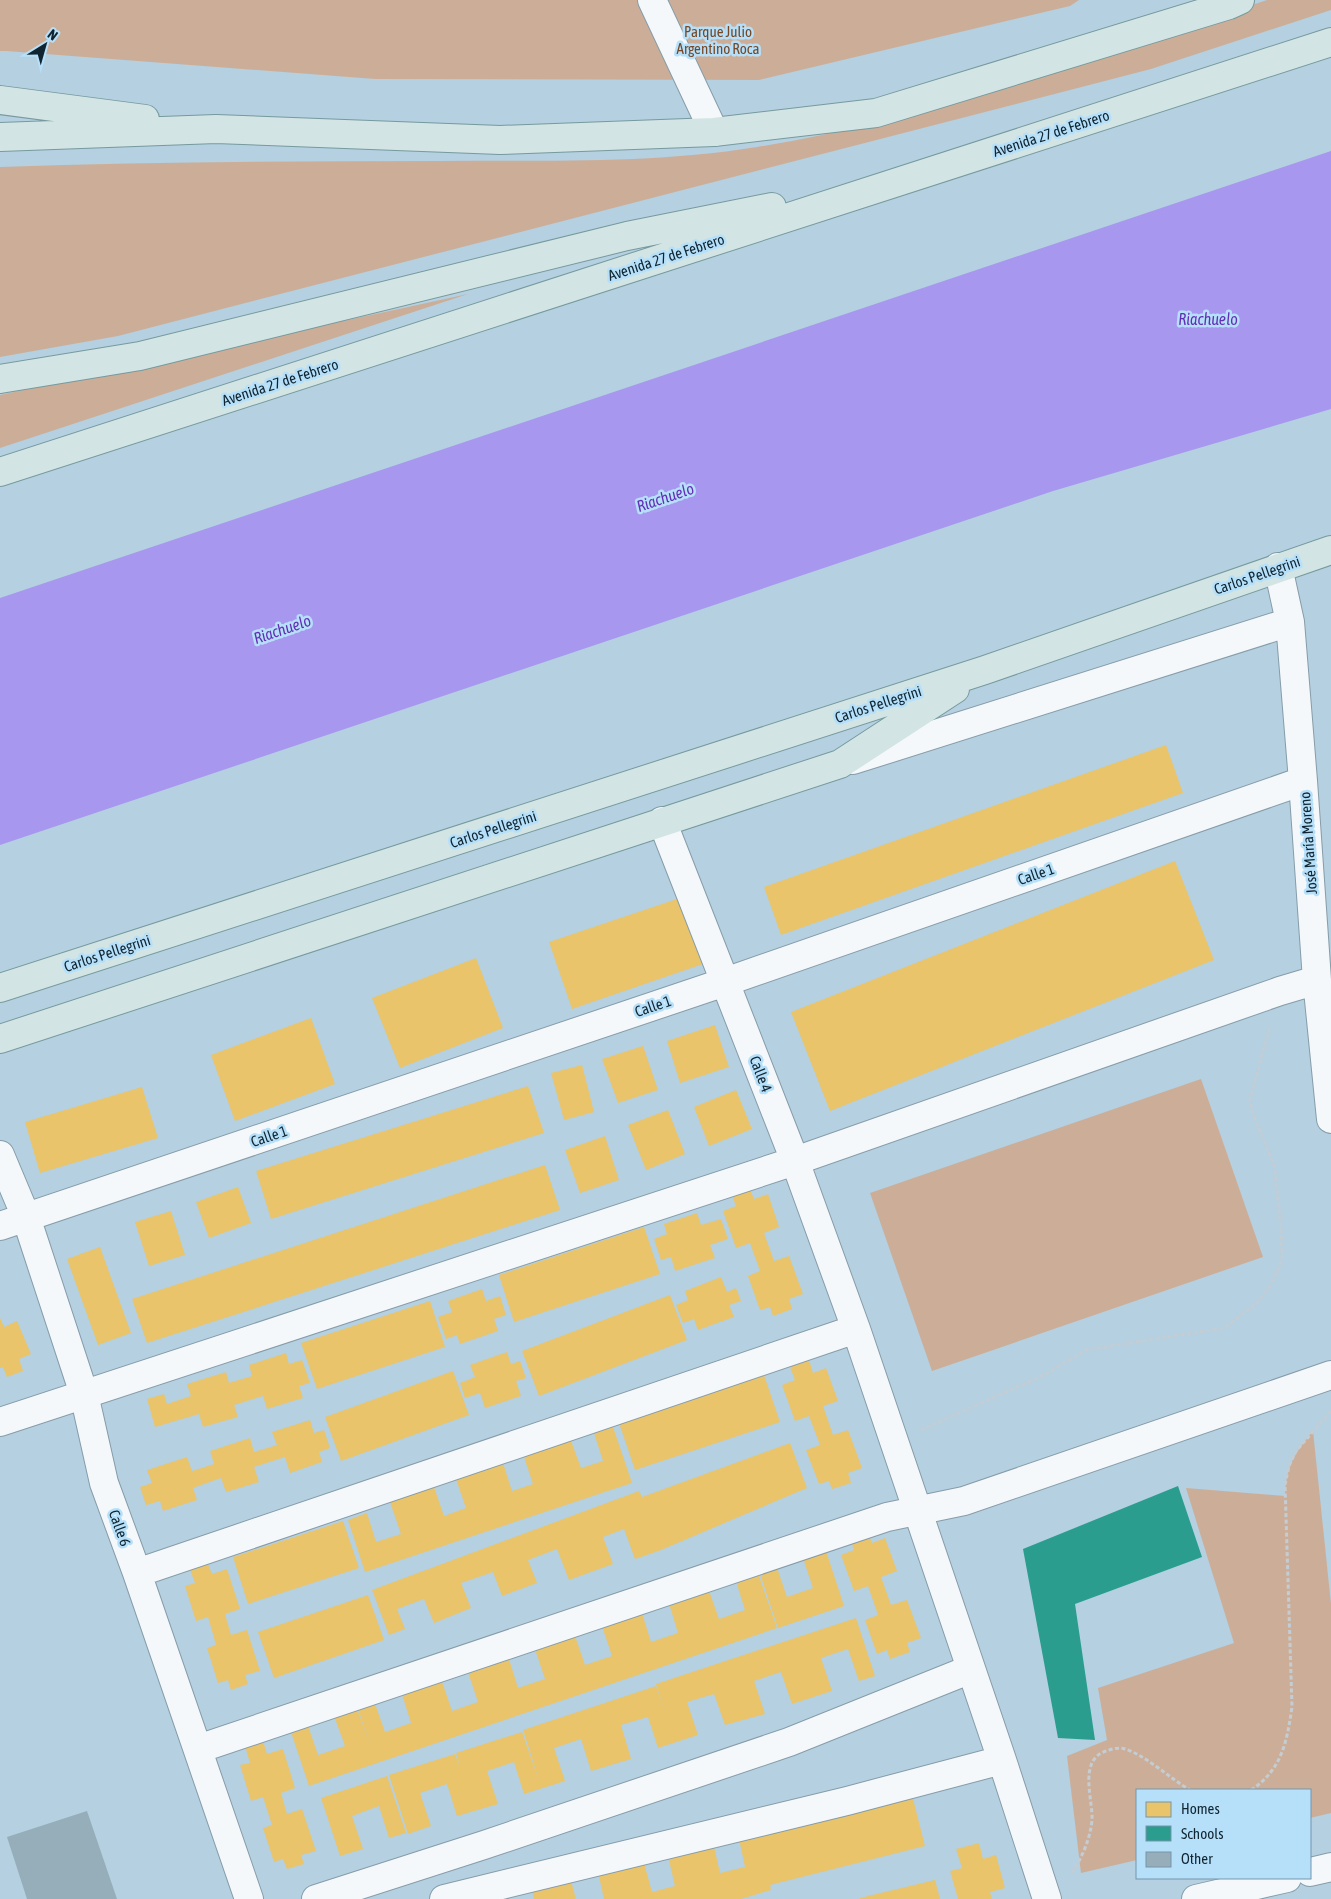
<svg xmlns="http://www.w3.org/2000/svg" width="1331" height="1899" font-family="'Asap Condensed',sans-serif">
<rect width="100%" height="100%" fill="#b4d0e1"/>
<!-- green -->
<path fill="#ccae98" d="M0 0H1079L1070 6 759 80 375 79 6 51H0Z
M1267 0H1331V10L1151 69 118 336 0 357V167C147 162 294 161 440 161 546 160 653 164 757 147 932 119 1099 56 1267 0Z
M468 294 0 448V395Z
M1201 1079 1263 1257 932 1371 870 1193Z
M1313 1431 1331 1604V1813L1310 1818V1790H1137V1860L1081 1873 1067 1756 1107 1740 1098 1688 1234 1643 1186 1488 1285 1496C1286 1466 1295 1453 1313 1431Z"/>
<!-- water -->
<path fill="#a797ee" d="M1331 151V409L1053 491 0 845V598Z"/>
<!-- homes -->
<path fill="#e9c46a" d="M1166 745 1183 793 781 935 764 887Z
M1175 861 1214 960 830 1111 791 1012Z
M680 898 703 964 572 1009 549 942Z
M476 958 503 1028 400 1068 372 998Z
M311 1018 335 1084 235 1121 211 1055Z
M715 1025 729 1067 680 1083 667 1041Z
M643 1046 658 1090 618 1103 602 1059Z
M582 1065 594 1112 564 1120 551 1073Z
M528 1086 544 1133 271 1219 256 1171Z
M142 1087 158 1138 40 1173 25 1122Z
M736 1090 752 1129 709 1146 694 1107Z
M668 1110 685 1154 646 1170 628 1125Z
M605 1136 619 1180 580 1193 565 1150Z
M545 1165 560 1210 147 1343 132 1299Z
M238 1187 251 1223 209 1238 196 1202Z
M749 1187 754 1199 768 1194 779 1227 764 1233 774 1261 789 1256 803 1294 789 1299 792 1309 773 1316 770 1307 760 1310 748 1276 760 1271 750 1243 736 1248 723 1211 736 1206 731 1193Z
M171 1211 185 1255 149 1266 135 1222Z
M697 1213 701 1225 721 1219 728 1239 710 1245 715 1258 675 1271 671 1257 661 1260 654 1239 667 1234 664 1224Z
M644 1227 660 1274 514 1322 499 1275Z
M100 1247 131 1333 98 1345 67 1259Z
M721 1277 727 1292 736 1288 741 1301 729 1305 734 1317 698 1330 694 1319 683 1323 676 1305 688 1300 685 1291Z
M482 1289 486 1301 500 1296 506 1315 494 1319 498 1331 460 1344 457 1335 446 1339 438 1317 452 1312 448 1301Z
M670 1295 687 1340 539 1396 522 1351Z
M430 1301 445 1347 317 1389 301 1343Z
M0 1318 4 1327 17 1321 31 1354 19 1359 23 1371 7 1377 3 1367 0 1368Z
M507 1352 511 1364 520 1361 526 1378 516 1381 521 1396 485 1408 480 1393 465 1398 460 1383 475 1377 470 1365Z
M286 1353 289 1364 302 1360 310 1383 299 1386 303 1398 267 1409 263 1396 234 1405 238 1417 203 1427 199 1414 155 1427 147 1399 164 1394 167 1404 191 1396 187 1384 226 1372 229 1383 252 1376 249 1365Z
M809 1360 813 1373 826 1368 838 1401 823 1406 833 1435 848 1430 862 1468 848 1473 851 1483 832 1489 829 1481 819 1484 806 1450 820 1445 809 1416 795 1421 782 1385 795 1380 790 1367Z
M453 1371 469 1415 341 1461 325 1417Z
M764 1375 780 1422 635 1470 619 1423Z
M310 1420 314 1433 324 1430 330 1448 319 1452 322 1462 290 1473 285 1457 254 1467 259 1482 226 1492 221 1478 193 1488 197 1500 163 1511 160 1501 146 1505 140 1487 152 1483 147 1470 187 1457 192 1471 214 1464 210 1451 250 1438 254 1452 277 1445 272 1432Z
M613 1427 632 1483 365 1572 348 1520 367 1513 376 1542 401 1534 390 1502 434 1487 444 1516 466 1508 456 1479 503 1463 512 1491 533 1484 524 1457 571 1441 581 1468 603 1461 594 1433Z
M790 1443 807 1488 661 1550 635 1559 624 1529 603 1537 613 1564 569 1580 557 1549 528 1560 537 1583 502 1596 493 1572 461 1583 471 1608 434 1623 424 1599 397 1609 405 1629 389 1635 372 1590 639 1491 642 1497Z
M343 1521 359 1568 248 1604 233 1557Z
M867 1530 872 1543 885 1538 897 1571 881 1577 891 1605 907 1600 921 1638 907 1643 910 1652 890 1659 887 1650 877 1654 865 1620 878 1615 868 1586 854 1591 841 1555 854 1550 849 1536Z
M825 1548 844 1606 778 1628 759 1571 776 1565 787 1597 813 1588 802 1555Z
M207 1562 212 1574 227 1569 240 1609 225 1614 231 1635 247 1630 260 1671 245 1675 248 1684 231 1690 228 1680 218 1683 207 1648 216 1645 208 1617 196 1621 185 1586 195 1583 189 1567Z
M757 1570 777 1628 309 1786 290 1729 307 1723 318 1755 345 1746 333 1713 356 1706 370 1744 357 1706 374 1701 385 1732 411 1723 401 1691 441 1679 452 1711 478 1702 467 1669 508 1656 518 1688 545 1679 534 1646 574 1633 585 1665 612 1656 601 1623 641 1610 651 1642 678 1633 668 1600 708 1588 719 1619 745 1610 735 1578Z
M368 1595 384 1640 274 1678 258 1632Z
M856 1618 875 1676 859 1681 848 1649 821 1658 832 1691 792 1704 781 1672 754 1681 765 1714 725 1725 714 1694 687 1702 698 1735 658 1748 648 1717 621 1725 631 1759 591 1771 581 1739 554 1748 565 1781 524 1794 514 1762 487 1771 498 1804 457 1816 447 1784 420 1793 431 1826 408 1834 389 1775 455 1754 460 1767 456 1753 522 1732 540 1783 523 1730 656 1686 665 1712 656 1684Z
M263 1741 267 1754 283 1749 295 1788 281 1793 287 1814 302 1809 316 1851 301 1855 304 1864 287 1869 283 1859 274 1862 263 1828 272 1825 263 1797 251 1801 240 1765 250 1763 245 1746Z
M387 1776 406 1833 389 1838 379 1806 352 1816 363 1849 340 1856 321 1798Z
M912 1795 925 1846 770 1885 771 1890 741 1899H604L598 1872 644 1863 652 1892 675 1886 667 1852 713 1842 720 1873 745 1867 739 1839Z
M979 1843 983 1859 996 1855 1005 1888 990 1892 992 1899H958L950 1871 962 1868 956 1849Z
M935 1880 940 1899H860V1898Z
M571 1881 576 1899H534L532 1890Z"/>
<!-- schools -->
<path fill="#2a9d8f" d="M1178 1486 1202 1557 1075 1604 1095 1740 1058 1738 1023 1549Z"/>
<!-- building -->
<path fill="#96adba" d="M87 1811 117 1899H27L7 1837Z"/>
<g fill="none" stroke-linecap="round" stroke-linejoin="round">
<defs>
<path id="minor" d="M652 0 714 132
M1278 567 1290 622 1303 781 1317 980 1331 1119
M853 760 1290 622
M662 821 795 1161 856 1329
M0 1155 26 1217 84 1394 104 1483 137 1573 249 1899
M0 1226 725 982 1303 781
M0 1422 795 1161 1280 991 1317 980
M137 1573 856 1329 1002 1760 1047 1899
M198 1749 887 1517 964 1501 1331 1375
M1310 1872 1331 1867
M316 1899 484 1845 789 1742 971 1669
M444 1899 847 1801 1002 1760
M1196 1899 1287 1878"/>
<path id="major" d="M0 100 145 119
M0 137 216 129 500 140 714 132 876 113 1229 5 1240 0
M0 379 140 356 627 236 772 207
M0 472 1331 42
M0 988 985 670 1331 550
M0 1039 840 764 955 689"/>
</defs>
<!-- minor casing -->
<use href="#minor" stroke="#869ca9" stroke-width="30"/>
<!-- major casing -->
<use href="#major" stroke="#769a9e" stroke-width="30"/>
<!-- path -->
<path stroke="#c4cdd3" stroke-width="3" stroke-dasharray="4 2.5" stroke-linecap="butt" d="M921 1430 1046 1374 1086 1350 1224 1328 1256 1304 1271 1285 1282 1259 1281 1226 1274 1165 1252 1112 1250 1099 1270 1026
M1251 1790C1282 1770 1287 1741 1292 1707L1285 1485 1289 1466 1296 1451 1331 1411
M1072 1873C1082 1857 1090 1840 1092 1820 1093 1799 1078 1760 1106 1751 1112 1749 1119 1747 1125 1749 1145 1755 1171 1779 1190 1790"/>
<!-- minor -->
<use href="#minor" stroke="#f4f8fa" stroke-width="28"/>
<!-- major -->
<use href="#major" stroke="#d3e4e4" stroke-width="28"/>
</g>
<g text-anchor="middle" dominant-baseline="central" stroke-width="5" stroke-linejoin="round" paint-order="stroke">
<!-- park labels -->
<g font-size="15" fill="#754725" stroke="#b6e0fa">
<text x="718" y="31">Parque Julio<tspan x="718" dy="17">Argentino Roca</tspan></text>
</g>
<!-- street labels -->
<g font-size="15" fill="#102531" stroke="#b6e0fa">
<text transform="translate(1051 133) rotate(-18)">Avenida 27 de Febrero</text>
<text transform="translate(666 257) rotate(-18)">Avenida 27 de Febrero</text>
<text transform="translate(280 382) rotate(-18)">Avenida 27 de Febrero</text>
<text transform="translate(1257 575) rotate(-19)">Carlos Pellegrini</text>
<text transform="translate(878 704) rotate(-18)">Carlos Pellegrini</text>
<text transform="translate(493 829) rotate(-18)">Carlos Pellegrini</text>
<text transform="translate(1308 843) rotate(-94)">José María Moreno</text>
<text transform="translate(1036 874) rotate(-19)">Calle 1</text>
<text transform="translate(107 953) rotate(-18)">Carlos Pellegrini</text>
<text transform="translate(653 1006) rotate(-19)">Calle 1</text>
<text transform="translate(761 1074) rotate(69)">Calle 4</text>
<text transform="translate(269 1136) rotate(-19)">Calle 1</text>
<text transform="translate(120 1528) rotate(70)">Calle 6</text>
</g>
<!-- water labels -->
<g font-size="16" font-style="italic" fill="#632eb5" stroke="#b6e0fa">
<text x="1208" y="319">Riachuelo</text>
<text transform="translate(665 497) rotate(-19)">Riachuelo</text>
<text transform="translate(282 629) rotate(-19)">Riachuelo</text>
</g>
</g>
<!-- legend -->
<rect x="1136" y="1789" width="175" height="90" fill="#b6e0fa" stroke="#7495aa"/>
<rect x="1146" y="1802" width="25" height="15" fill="#e9c46a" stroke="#7495aa"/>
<text x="1181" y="1814" font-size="15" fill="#102531">Homes</text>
<rect x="1146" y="1826" width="25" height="15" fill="#2a9d8f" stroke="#7495aa"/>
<text x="1181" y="1839" font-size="15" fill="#102531">Schools</text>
<rect x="1146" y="1852" width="25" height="15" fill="#96adba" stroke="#7495aa"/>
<text x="1181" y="1864" font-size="15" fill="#102531">Other</text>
<!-- north arrow -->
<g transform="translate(45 45) rotate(37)" stroke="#b6e0fa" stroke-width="4" paint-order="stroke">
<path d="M0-4L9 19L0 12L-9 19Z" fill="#102531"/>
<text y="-8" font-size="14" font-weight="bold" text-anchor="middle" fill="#102531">N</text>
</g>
</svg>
